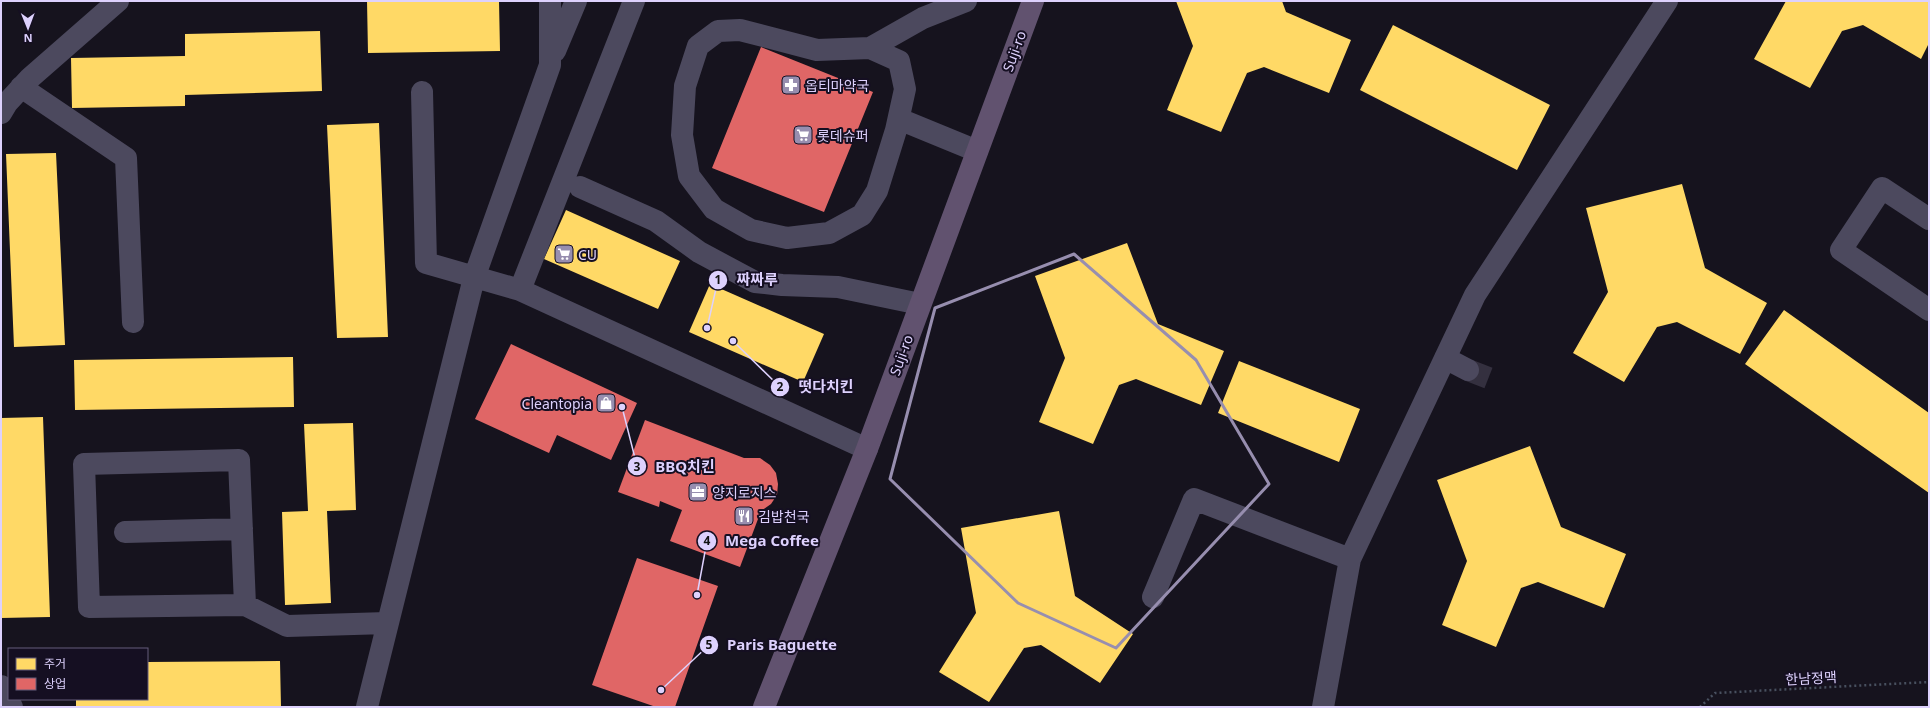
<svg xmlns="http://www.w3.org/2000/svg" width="1930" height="708" font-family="'Noto Sans','Noto Sans KR',sans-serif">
<rect width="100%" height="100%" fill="#16131e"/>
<!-- homes -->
<path fill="#ffd966" d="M367 1H499L500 51 368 53Z
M1176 1H1282L1286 12 1351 40 1329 93 1264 67 1247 73 1221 132 1167 110 1193 46Z
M1786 1H1929V43L1921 59 1863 25 1842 31 1810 88 1754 59Z
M1393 25 1550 105 1517 170 1360 90Z
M320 31 322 91 185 95V106L72 108 71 58 185 56V34Z
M379 123 388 337 337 338 327 125Z
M56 153 65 345 14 347 6 154Z
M1682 184 1705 268 1767 303 1740 354 1677 322 1657 327 1624 382 1573 353 1608 292 1586 208Z
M566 210 680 261 658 309 544 259Z
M1127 243 1158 324 1224 351 1201 405 1136 379 1119 385 1093 444 1039 422 1065 358 1035 276Z
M710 284 824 334 803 382 689 332Z
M1784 310 1929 413V493L1745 364Z
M293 357 294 407 75 410 74 360Z
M1239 361 1360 409 1339 462 1218 413Z
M43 417 50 617 1 618V418Z
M353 423 356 510 327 511 331 603 285 605 282 512 308 511 304 424Z
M1530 446 1561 527 1626 554 1604 608 1538 582 1521 588 1496 647 1442 625 1467 561 1437 480Z
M1059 511 1075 596 1133 634 1100 683 1041 645 1024 648 989 702 939 672 976 613 961 528Z
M280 661 281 707H76V699H147V662Z"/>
<!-- shops -->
<path fill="#e06666" d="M761 47 873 92 824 212 712 168Z
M511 344 637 403 611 460 557 435 549 453 475 419Z
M645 420 744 458H760L770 465 776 473 778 484 777 495 771 504 761 511 740 567 670 541 682 510 660 501 659 507 618 492Z
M637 558 718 586 675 707H656L592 685Z"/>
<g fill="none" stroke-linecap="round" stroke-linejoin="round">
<!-- minor-tunnel -->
<path stroke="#34303f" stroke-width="22" stroke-dasharray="22 11" stroke-linecap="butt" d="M1468 370 1496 381"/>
<!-- path -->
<path stroke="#48505f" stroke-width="2.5" stroke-dasharray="2 3" stroke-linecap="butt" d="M1700 707 1715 693 1929 682"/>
<!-- minor -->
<path stroke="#4c495e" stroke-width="22" d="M870 48 899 61 905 89 896 130 877 191 862 215 829 233 787 238 751 230 714 209 689 176 682 135 685 86 698 46 718 31 740 30 817 50 870 48 923 18 966 1
M555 51 576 1
M21 87 126 158 133 322
M422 92 426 263 520 290 867 449
M1 113 7 103 30 78 118 1
M899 119 977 151
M580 187 656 221 699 252 755 282 782 285 838 287 920 304
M1929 219 1882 188 1841 250 1929 310
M520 290 634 1
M1445 358 1468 370
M125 532 242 529
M1153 597 1194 499 1350 559
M245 605 239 460 84 464 89 607 245 605 287 626 387 623
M1 686 12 707
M367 707 474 278 550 65V1
M1323 707 1350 559 1475 295 1667 1"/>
<!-- major -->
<path stroke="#61526f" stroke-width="22" d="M764 707 867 449 1033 1"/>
</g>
<!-- marked area -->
<path fill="none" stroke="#978eaf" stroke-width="3" stroke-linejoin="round" d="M1074 254 1196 360 1269 484 1116 648 1018 603 890 479 935 308Z"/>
<!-- icons -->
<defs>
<symbol id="pharmacy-square" viewBox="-11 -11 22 22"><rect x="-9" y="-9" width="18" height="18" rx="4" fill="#978eaf" stroke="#150f22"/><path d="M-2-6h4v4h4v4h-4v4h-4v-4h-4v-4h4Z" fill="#fff"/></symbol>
<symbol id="supermarket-square" viewBox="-11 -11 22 22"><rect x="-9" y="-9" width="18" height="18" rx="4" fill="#978eaf" stroke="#150f22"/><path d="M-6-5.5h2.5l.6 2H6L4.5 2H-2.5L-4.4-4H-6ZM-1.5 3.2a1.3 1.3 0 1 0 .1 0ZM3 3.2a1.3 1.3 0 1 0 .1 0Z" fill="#fff"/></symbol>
<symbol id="shop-square" viewBox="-11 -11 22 22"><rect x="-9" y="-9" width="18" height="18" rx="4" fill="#978eaf" stroke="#150f22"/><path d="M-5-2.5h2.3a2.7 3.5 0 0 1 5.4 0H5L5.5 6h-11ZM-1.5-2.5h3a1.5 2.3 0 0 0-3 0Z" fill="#fff"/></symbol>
<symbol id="office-square" viewBox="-11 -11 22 22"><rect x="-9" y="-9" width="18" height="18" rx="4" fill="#978eaf" stroke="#150f22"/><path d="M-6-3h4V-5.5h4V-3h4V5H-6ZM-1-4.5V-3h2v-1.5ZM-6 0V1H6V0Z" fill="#fff"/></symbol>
<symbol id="restaurant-square" viewBox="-11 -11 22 22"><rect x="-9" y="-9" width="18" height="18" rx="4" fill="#978eaf" stroke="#150f22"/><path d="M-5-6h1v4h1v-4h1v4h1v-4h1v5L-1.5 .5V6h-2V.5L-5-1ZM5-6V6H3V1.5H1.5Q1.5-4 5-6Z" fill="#fff"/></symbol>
</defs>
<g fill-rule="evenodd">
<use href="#pharmacy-square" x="780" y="74" width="22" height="22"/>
<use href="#supermarket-square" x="792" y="124" width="22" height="22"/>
<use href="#supermarket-square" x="553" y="243" width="22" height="22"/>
<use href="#shop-square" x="595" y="392" width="22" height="22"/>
<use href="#office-square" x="687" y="481" width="22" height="22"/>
<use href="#restaurant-square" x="733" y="505" width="22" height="22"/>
</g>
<g text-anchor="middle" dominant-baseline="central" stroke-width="4" stroke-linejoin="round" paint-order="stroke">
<!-- street labels -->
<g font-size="14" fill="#ddd1fd" stroke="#150f22">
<text transform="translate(1014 51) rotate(-70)">Suji-ro</text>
<text transform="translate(901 355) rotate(-70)">Suji-ro</text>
<text transform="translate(1811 678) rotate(-3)">한남정맥</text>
</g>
<!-- poi labels -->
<g font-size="14" fill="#ddd1fd" stroke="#150f22" text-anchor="start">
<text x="805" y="85">옵티마약국</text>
<text x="817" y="135">롯데슈퍼</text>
<text x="578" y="254">CU</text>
<text x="592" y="403" text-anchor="end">Cleantopia</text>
<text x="712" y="492">양지로지스</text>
<text x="758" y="516">김밥천국</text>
</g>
</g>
<!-- callouts -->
<path fill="none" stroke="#ddd1fd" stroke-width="1.5" d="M707 328L718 280M733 341L780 387M622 407L637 466M697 595L707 541M661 690L709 645"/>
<g fill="#ddd1fd" stroke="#150f22" stroke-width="1.5">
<circle cx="707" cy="328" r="4"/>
<circle cx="733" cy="341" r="4"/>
<circle cx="622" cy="407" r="4"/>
<circle cx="697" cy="595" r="4"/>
<circle cx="661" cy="690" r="4"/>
<circle cx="718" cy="280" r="10"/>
<circle cx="780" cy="387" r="10"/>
<circle cx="637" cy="466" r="10"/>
<circle cx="707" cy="541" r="10"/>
<circle cx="709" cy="645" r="10"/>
</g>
<g font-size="12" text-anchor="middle" font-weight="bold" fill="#111">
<text x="718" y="284">1</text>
<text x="780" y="391">2</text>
<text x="637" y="471">3</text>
<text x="707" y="545">4</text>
<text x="709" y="649">5</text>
</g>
<g font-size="15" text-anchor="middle" font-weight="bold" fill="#ddd1fd" stroke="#150f22" stroke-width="4" stroke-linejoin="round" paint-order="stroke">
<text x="757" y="285">짜짜루</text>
<text x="826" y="392">떳다치킨</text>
<text x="685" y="472">BBQ치킨</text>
<text x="772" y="546">Mega Coffee</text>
<text x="782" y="650">Paris Baguette</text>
</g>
<!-- border -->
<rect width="1930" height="708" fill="none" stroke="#ddd1fd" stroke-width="4"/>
<!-- legend -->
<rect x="8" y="648" width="140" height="52" fill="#150f22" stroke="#655d7a"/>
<rect x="16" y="658" width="20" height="12" fill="#ffd966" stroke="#655d7a"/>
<text x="44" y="668" font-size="12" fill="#ddd1fd">주거</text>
<rect x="16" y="678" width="20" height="12" fill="#e06666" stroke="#655d7a"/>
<text x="44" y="688" font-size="12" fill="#ddd1fd">상업</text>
<!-- north arrow -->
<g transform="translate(28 28) rotate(179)" stroke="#150f22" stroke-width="3" paint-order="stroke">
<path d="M0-3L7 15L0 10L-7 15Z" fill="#ddd1fd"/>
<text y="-6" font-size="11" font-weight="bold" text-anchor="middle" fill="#ddd1fd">N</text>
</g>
</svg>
